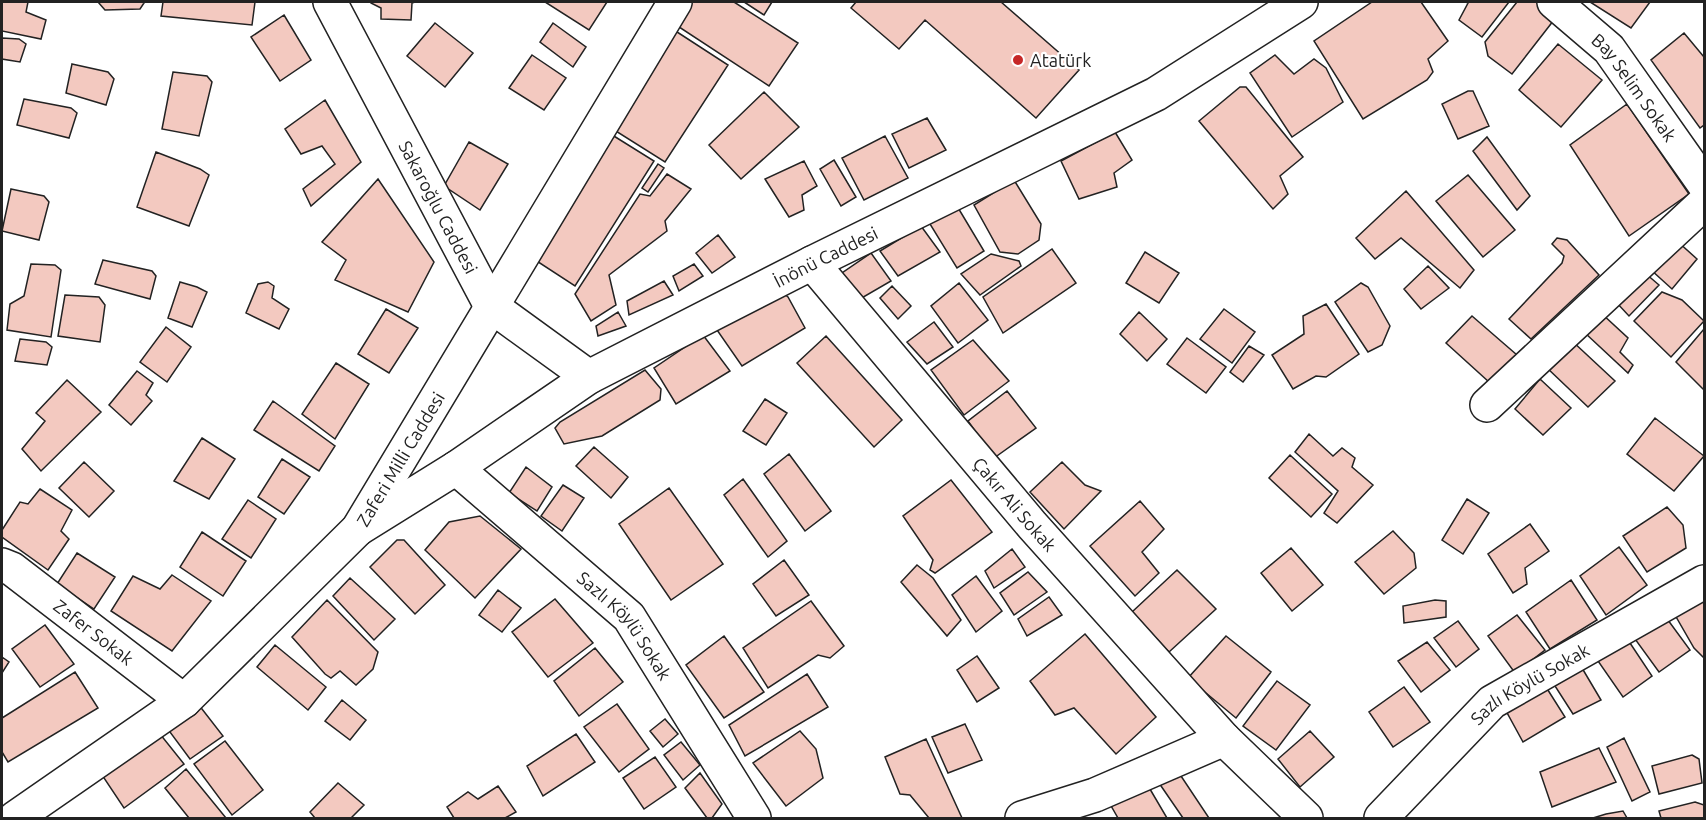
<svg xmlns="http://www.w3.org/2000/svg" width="1706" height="820" font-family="Ubuntu,sans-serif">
<rect width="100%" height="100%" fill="#fff"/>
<!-- building -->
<path fill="#f3c9c0" stroke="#222" stroke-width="1.5" d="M2 2H28L26 12 46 20 41 39 2 31Z
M98 2H142L144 3 140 9 105 10Z
M163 2H255L252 25 161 16Z
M371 2H415L412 3 411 20 381 19V8L371 3Z
M545 2H607L589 30Z
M692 2H734L798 43 769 86 676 25Z
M744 2H772L764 15Z
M856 2H1001L1079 70 1036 118 925 20 899 49 851 8Z
M1372 2H1421L1448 41 1428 59 1433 72 1427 80 1363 119 1314 41Z
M1466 2H1509L1482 37 1459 20 1468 3Z
M1517 2H1540L1557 16 1512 74 1488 56 1485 42Z
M1590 2H1650L1631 28Z
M284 15 311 60 280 81 251 37Z
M435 23 473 53 445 87 407 56Z
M553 23 586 47 573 67 540 42Z
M674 30 728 65 665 162 611 128Z
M1684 33 1704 57V125L1700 128 1651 60Z
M2 38 19 39 26 44 20 62 2 59Z
M1558 44 1602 80 1561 127 1519 90Z
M532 55 566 78 544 110 509 88Z
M1275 55 1294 74 1314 59 1326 68 1343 102 1292 137 1250 73Z
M72 64 108 72 114 79 106 105 66 93Z
M173 72 207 76 212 82 199 136 162 129Z
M1240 87H1246L1303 157 1280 176 1288 194 1273 209 1199 121Z
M1468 91H1473L1489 126 1458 139 1442 104Z
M764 92 799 127 741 179 709 145Z
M24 99 71 108 77 113 69 138 17 125Z
M325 100 361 162 311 206 303 189 335 164 322 146 301 154 285 129Z
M1627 104 1689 194 1629 236 1570 145Z
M927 118 946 150 909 168 892 134Z
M1115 132 1132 160 1114 173 1117 187 1079 199 1061 161Z
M609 133 654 161 575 286 529 256Z
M885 136 908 178 864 200 842 158Z
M1487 137 1530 196 1517 210 1473 151Z
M469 142 508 164 480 210 444 186Z
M156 152 200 169 209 175 189 226 137 207Z
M834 160 856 197 841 206 820 169Z
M804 161 817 186 802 195 804 210 789 217 765 179Z
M658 164 664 168 648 192 642 188Z
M667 174 691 189 665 221 667 231 609 275 616 305 591 321 575 294 640 194 650 196Z
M1468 175 1515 230 1483 257 1436 201Z
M378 179 434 262 408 312 335 280 346 260 322 242Z
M1014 180 1041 224 1039 240 1018 254 1000 252 974 205Z
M11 189 44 196 49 202 39 240 2 231Z
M1406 191 1474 270 1460 288 1401 238 1375 259 1356 238Z
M957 206 984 251 957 268 930 224Z
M921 226 940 252 898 276 880 251Z
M718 235 735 257 712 273 696 253Z
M1557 238 1567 240 1599 275 1531 339 1509 319 1562 263 1564 256 1552 244Z
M1677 241 1697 259 1672 289 1650 269Z
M1052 249 1076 283 1003 333 983 297Z
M1145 252 1179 273 1159 303 1126 283Z
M871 253 891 281 860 299 842 273Z
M991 254 1019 261 1021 266 980 295 961 274Z
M103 260 152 271 156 276 150 299 95 284Z
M31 264 55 265 61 270 51 337 7 330 10 304 24 296Z
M694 264 703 276 679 291 673 276Z
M1428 266 1449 288 1421 309 1404 289Z
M1645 273 1659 285 1629 316 1616 302Z
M664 281 673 295 629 315 627 301Z
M180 282 197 287 207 292 192 327 168 318Z
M268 282 274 286 272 298 289 309 279 329 246 313 258 284Z
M959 283 988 320 958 343 931 306Z
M1361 283 1368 287 1390 326 1382 345 1368 352 1335 302Z
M892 286 911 306 898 319 880 298Z
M779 290 788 297 805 328 742 366 717 330Z
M1662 292 1682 300 1704 321 1671 357 1634 321Z
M65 295 99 297 105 305 100 342 58 336Z
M1326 304 1359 354 1326 377 1316 376 1293 389 1272 355 1304 334 1303 316Z
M386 309 418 328 389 373 358 354Z
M1224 309 1255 332 1232 363 1200 339Z
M618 312 626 326 598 336 596 326Z
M1139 312 1167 339 1147 361 1120 334Z
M1601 313 1628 338 1620 352 1633 365 1628 373 1585 333Z
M1472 316 1517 355 1489 382 1446 343Z
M934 322 953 347 927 364 907 342Z
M166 327 191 347 167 382 140 362Z
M1704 329V390L1676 362Z
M703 335 730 371 676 404 654 368Z
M826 336 902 420 874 447 797 363Z
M1187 338 1226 367 1206 393 1167 364Z
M20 339 46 342 52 347 47 365 15 361Z
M973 340 1009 381 964 415 931 370Z
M1571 340 1615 381 1588 407 1545 366Z
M1249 346 1264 355 1243 382 1230 372Z
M336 363 369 384 335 439 302 414Z
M645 370 661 389 660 400 602 436 564 444 555 428 560 422Z
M137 371 153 383 146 395 152 401 131 425 109 405Z
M1540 379 1571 408 1543 435 1515 409Z
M67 380 101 412 41 471 22 449 45 421 36 413Z
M1007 391 1036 428 994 458 968 421Z
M765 399 787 413 766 445 743 431Z
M273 401 335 446 319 471 254 430Z
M1655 418 1704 456 1674 491 1627 454Z
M1309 434 1333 456 1342 448 1355 458 1352 467 1373 485 1337 523 1324 513 1338 491 1295 452Z
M202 438 235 459 209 499 174 481Z
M594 447 628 477 611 498 576 466Z
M789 454 831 511 805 531 764 474Z
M1290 455 1332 494 1311 517 1269 478Z
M282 459 310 477 284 514 258 497Z
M84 462 114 491 89 517 59 488Z
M1062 462 1085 485 1101 491 1064 529 1030 492Z
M526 467 552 487 537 511 509 493Z
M743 479 787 541 768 557 724 495Z
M951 480 992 532 935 573 930 570 933 560 903 516Z
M563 485 584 498 562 531 541 516Z
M669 488 723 564 671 600 619 524Z
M40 489 72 510 61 531 69 539 48 570 2 537V530L20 502 28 504Z
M1467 499 1489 513 1463 554 1442 540Z
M248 500 276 519 251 558 222 539Z
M1140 501 1164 529 1142 552 1159 573 1135 596 1090 546Z
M1667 507 1683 525 1686 548 1647 572 1623 536Z
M480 516 521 549 475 598 425 550 449 522Z
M1530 524 1549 551 1525 568 1527 584 1513 593 1488 554Z
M1393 531 1414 553 1416 568 1384 594 1355 562Z
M202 532 246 561 223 596 180 567Z
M397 540H404L445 585 415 614 370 567Z
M1619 547 1647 585 1606 615 1580 576Z
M1291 548 1323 585 1292 611 1261 573Z
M1012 549 1025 567 994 588 985 571Z
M77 553 115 577 94 609 57 584Z
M784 560 809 595 776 616 753 584Z
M917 565 933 578 961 620 947 636 901 582Z
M1177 570 1216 609 1169 652 1132 612Z
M1028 572 1047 592 1014 615 1000 593Z
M172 575 211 601 172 651 111 611 133 576 160 589Z
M976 576 1002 611 976 632 952 595Z
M350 578 395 619 374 640 333 596Z
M1571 580 1597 620 1550 649 1526 612Z
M498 590 521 608 502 632 479 615Z
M1704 595V658L1694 648 1675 615Z
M1049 597 1062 615 1027 636 1018 619Z
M555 599 593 643 548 677 512 632Z
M327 600 378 652 373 669 356 685 340 671 331 678 325 674 292 637Z
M1435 600 1446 601V617L1404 623 1403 606Z
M811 601 844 646 830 658 818 655 768 688 743 648Z
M1517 615 1545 650 1515 673 1488 636Z
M1665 616 1690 650 1659 672 1635 639Z
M1458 621 1479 649 1456 667 1434 638Z
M45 625 74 664 40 687 12 649Z
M1085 634 1156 717 1116 754 1074 708 1055 715 1030 681Z
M724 636 764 692 724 718 686 665Z
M1226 636 1271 672 1236 718 1188 678Z
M1628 640 1652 676 1623 697 1598 661Z
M1427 642 1450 670 1421 692 1398 661Z
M275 645 326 687 308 710 257 667Z
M595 648 623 682 579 716 554 681Z
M977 656 999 688 977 702 957 670Z
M2 657 9 662 2 673Z
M1582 668 1601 700 1573 714 1555 686Z
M75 672 98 708 8 762 2 752V718Z
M807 674 828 707 745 756 729 725Z
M1277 681 1310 705 1276 750 1243 726Z
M1404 687 1430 722 1393 747 1369 712Z
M1546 687 1565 717 1523 742 1505 709Z
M195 700 223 736 190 759 164 724Z
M342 700 366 720 350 740 325 721Z
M617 704 649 749 619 772 584 727Z
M665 719 678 734 663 747 650 731Z
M965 724 982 760 948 773 932 737Z
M156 729 184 764 124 808 100 772Z
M800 731 816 749 823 778 786 806 753 763Z
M1310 731 1334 757 1300 787 1278 759Z
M576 734 595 762 543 796 527 766Z
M1624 738 1650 792 1632 801 1607 747Z
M926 739 962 818H929L910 795 900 794 885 757Z
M225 741 263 790 232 815 194 764Z
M681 742 700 765 683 780 664 755Z
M1599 748 1616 782 1552 807 1540 772Z
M1692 755 1699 759 1702 783 1659 794 1652 766Z
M655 757 676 787 644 809 623 778Z
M1175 767 1209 818H1183L1159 783Z
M186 769 226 818H189L165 788Z
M700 773 722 804 712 818H707L685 788Z
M338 783 364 805 351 818H315L310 812Z
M1147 784 1167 818H1118L1110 804Z
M498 786 516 812 505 818H454L447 807 468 792 478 799Z
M1695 802 1704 805V818H1661L1659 811Z
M1623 811 1627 818H1593L1606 814Z"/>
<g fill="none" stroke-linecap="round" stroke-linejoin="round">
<defs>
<g id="minor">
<path id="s1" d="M330 2 491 306 589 377"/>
<path id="s2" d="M1554 2 1609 49 1704 184"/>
<path id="s3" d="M812 263 1032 525 1224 739"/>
<path d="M1487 405 1704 203"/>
<path id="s4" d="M456 468 629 617 754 818"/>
<path id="s5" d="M358 529 456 468 589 377 812 263 1156 94 1301 2"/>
<path id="s6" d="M2 565 12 569 184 701"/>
<path id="s7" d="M15 818 184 701 358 529 675 2"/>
<path d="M1022 818 1095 795 1224 739 1306 818"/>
<path id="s8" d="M1381 818 1492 702 1704 582"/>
</g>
</defs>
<!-- minor casing -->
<use href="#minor" stroke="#222" stroke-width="36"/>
<!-- minor -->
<use href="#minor" stroke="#fff" stroke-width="33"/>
</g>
<!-- markers -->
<circle fill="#c62828" stroke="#fff" stroke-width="2" cx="1018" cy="60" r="6"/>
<g text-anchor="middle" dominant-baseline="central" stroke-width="4.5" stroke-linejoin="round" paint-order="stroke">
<!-- poi labels -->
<g font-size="18" fill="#222" stroke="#fff" text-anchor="start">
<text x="1030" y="60">Atatürk</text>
</g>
<!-- street labels -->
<g font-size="18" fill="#222" stroke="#fff">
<text stroke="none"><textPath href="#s2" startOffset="118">Bay Selim Sokak</textPath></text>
<text stroke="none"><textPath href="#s1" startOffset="232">Sakaroğlu Caddesi</textPath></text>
<text stroke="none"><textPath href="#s5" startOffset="542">İnönü Caddesi</textPath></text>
<text stroke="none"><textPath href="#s7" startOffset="532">Zaferi Milli Caddesi</textPath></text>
<text stroke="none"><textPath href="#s3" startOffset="315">Çakır Ali Sokak</textPath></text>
<text stroke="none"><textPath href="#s4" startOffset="232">Sazlı Köylü Sokak</textPath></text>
<text stroke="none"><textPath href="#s6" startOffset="114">Zafer Sokak</textPath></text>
<text stroke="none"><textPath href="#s8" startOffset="202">Sazlı Köylü Sokak</textPath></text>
</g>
</g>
<!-- border -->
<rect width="1706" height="820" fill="none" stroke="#222222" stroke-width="6"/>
</svg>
